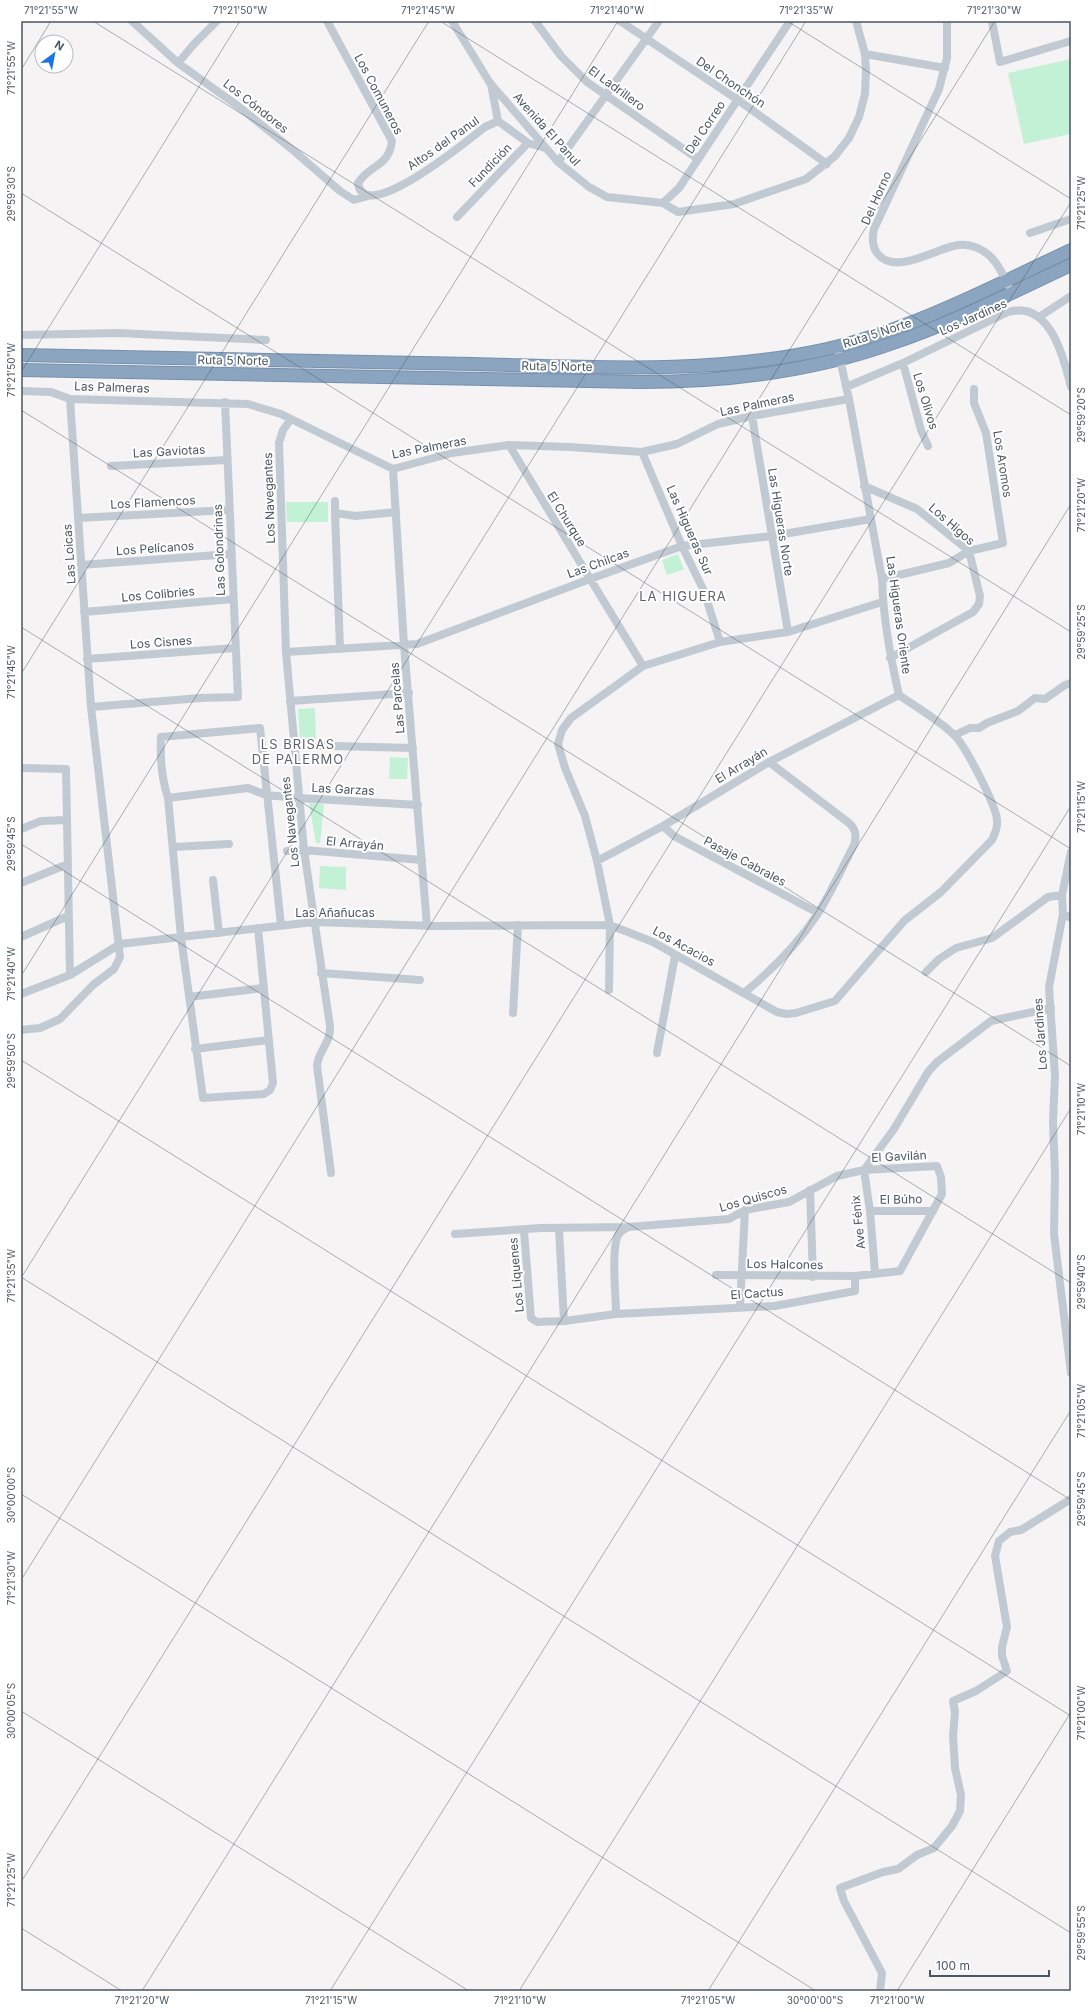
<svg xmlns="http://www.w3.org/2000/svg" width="1092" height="2012" font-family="Inter,sans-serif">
<rect width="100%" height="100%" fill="#f5f3f3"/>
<!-- green -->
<path fill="#c3f1d5" d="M1071 59V134L1024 144 1008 73Z
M286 502H328V522H287Z
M678 554 684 569 667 575 662 560Z
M315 708 316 740H300L298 709Z
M390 757 408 758 407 779H389Z
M309 803 324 804 320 843H316Z
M320 866 346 867V890L319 888Z"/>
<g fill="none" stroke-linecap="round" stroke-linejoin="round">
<defs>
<path id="highway" d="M21 355C172 358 322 361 473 364 592 367 710 375 827 349 913 329 992 287 1071 250
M21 370 640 382C725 382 812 372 893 343 955 322 1013 292 1071 265"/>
</defs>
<!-- highway casing -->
<use href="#highway" stroke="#7690ad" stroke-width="14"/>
<!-- minor -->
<path stroke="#c1cad2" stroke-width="8" d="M132 21 178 63 238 106 294 151 340 191 354 200 368 196
M327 21 392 141C389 167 370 164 358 183 363 228 470 138 485 127L498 121
M452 21 490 83 558 162 589 187 607 197 663 203 678 212 734 204 806 179 835 156 849 138 859 117 865 94 866 71 865 54 856 21
M535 21 561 56 587 82 698 159
M620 21 738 100 827 164
M947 21V58L939 89 874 229C872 238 872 246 877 253 894 276 933 250 954 246 961 244 969 245 975 247 993 253 1001 270 1008 285
M992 21 1000 62 1071 41
M865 54 945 68
M178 63 194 44 217 21
M491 84 498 121 528 143
M558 162 659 21
M663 203 679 188 790 21
M457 217 528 143 545 148
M1030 233 1071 219
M1039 317 1071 296
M21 335 118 333 266 340
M903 363 921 430 928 446
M846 387 903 363 1008 312C1050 300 1064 358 1071 387
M21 391 51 392 70 399 248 404 281 414 393 469 452 453 509 445 570 447 642 452 677 444 718 424 752 416 849 399
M752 416 788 632
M291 419 283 430 279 443 286 652 304 850 330 1026C331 1044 318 1050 317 1066L331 1173
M509 445 643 666
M642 452 682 546 704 591 720 642
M111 466 227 460
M393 469 404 645 427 926
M864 486 917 509 969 551 980 596 979 604 973 612 890 658
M335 501V513L356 516 396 512
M335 513 340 649
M78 518 229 510
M81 565 231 554
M882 579 949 563 969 551 1003 543 986 433 974 403V389
M84 612 233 599
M286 652 417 644 590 579 682 546 772 536 871 519
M87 659 235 648
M290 701 409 693
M91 707 200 698 238 697 225 402
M955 735 970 728H979L987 723 1018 711 1035 698 1045 699 1065 685 1071 683
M294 745 413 748
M21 768 66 769 70 975
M168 798 248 788 266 795 299 798 418 805
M663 826 674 836 818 913
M21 829 41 821 67 820
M174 847 229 844
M287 851 304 850 422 860
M1071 852 1062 895 1063 914 1049 987 1055 1076 1053 1122 1055 1174 1054 1234 1071 1373
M597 861 663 826 769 762 899 695
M213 880 219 933
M21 883 68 864
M1063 914 1071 918
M258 928 273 1083 270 1090 264 1094 203 1098 181 937 168 798C161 777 160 758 161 737L260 728 281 925
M21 937 68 916
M926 972 939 959 956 948 992 938 1048 897 1062 895
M321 973 420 980
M609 990 610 925 597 861 585 816 565 768 558 744 562 730 571 718 643 666 720 642 788 632 882 602
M744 993C772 970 797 945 817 915 831 893 842 868 854 845 857 836 856 829 849 823L769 762
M21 994 70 975 120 944 181 937 314 922 436 926 610 925 653 942 777 1012 786 1014 796 1013 835 1001 904 921 941 892 992 840C995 834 998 827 997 820 996 805 965 745 954 735 939 720 916 707 899 695 890 656 883 618 882 579L849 399 839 355
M189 997 263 988
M513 1013 518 925
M21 1030 40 1028 60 1019 93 985 114 969 120 957 91 707 70 399
M195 1049 269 1040
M657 1053 675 956
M810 1190 813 1277
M870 1211H933
M559 1229 564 1321
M524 1231 531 1318 537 1322 564 1321 616 1314 775 1306 855 1291V1276L900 1271 942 1194 941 1177 937 1166 864 1170 870 1211 875 1273
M455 1234 541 1228 628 1227 729 1219 745 1210 789 1202 837 1176 864 1170 894 1129 928 1072 937 1062 966 1040 991 1021 1051 1008
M716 1275 855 1276
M740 1307 745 1210
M616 1314C616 1296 611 1250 618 1235 620 1231 623 1230 627 1228
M880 1991 882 1973 844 1901 840 1888 883 1872 898 1869 917 1855 934 1848 952 1826 960 1811 961 1795 955 1768 953 1736 955 1712 953 1701 976 1691 1007 1671 1002 1656V1647L1007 1627 995 1556 999 1541 1010 1532 1021 1530 1071 1499"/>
<!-- highway -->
<use href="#highway" stroke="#8ba5c1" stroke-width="12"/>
</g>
<!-- ticks -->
<path fill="none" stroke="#4a5661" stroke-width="1" stroke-opacity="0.45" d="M93 21 1071 632M440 21 1071 415M787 21 1071 199M21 70 51 21M21 193 1071 849M21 372 240 21M21 410 1071 1066M21 627 1071 1283M21 674 429 21M21 844 1071 1500M21 976 618 21M21 1060 1071 1716M21 1277 1071 1933M21 1278 806 21M21 1494 816 1991M21 1580 995 21M21 1711 469 1991M21 1882 1071 202M21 1928 122 1991M142 1991 1071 504M330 1991 1071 806M519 1991 1071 1108M708 1991 1071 1410M897 1991 1071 1712"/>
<g text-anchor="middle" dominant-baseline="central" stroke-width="4" stroke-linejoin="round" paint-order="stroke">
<!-- street labels -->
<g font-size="12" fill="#4a5661" stroke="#fff">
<text transform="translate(731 82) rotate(34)">Del Chonchón</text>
<text transform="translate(617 88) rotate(36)">El Ladrillero</text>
<text transform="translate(379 94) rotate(62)">Los Comuneros</text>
<text transform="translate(256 106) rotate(38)">Los Cóndores</text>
<text transform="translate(705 127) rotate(-56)">Del Correo</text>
<text transform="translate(547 129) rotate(48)">Avenida El Panul</text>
<text transform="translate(443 143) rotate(-35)">Altos del Panul</text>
<text transform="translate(490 165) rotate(-46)">Fundición</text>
<text transform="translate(876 198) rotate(-66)">Del Horno</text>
<text transform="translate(973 317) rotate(-24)">Los Jardines</text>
<text transform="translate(877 333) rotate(-18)">Ruta 5 Norte</text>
<text transform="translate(233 360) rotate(1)">Ruta 5 Norte</text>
<text transform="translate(557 366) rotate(1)">Ruta 5 Norte</text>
<text transform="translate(112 387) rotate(2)">Las Palmeras</text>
<text transform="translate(926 401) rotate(73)">Los Olivos</text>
<text transform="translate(757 404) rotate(-12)">Las Palmeras</text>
<text transform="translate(429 447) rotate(-11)">Las Palmeras</text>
<text transform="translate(169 451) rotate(-3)">Las Gaviotas</text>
<text transform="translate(1003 464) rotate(81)">Los Aromos</text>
<text transform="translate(269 498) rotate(-92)">Los Navegantes</text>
<text transform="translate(153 502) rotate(-3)">Los Flamencos</text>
<text transform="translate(567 519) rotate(58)">El Churque</text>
<text transform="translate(781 522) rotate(81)">Las Higueras Norte</text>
<text transform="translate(952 524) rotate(41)">Los Higos</text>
<text transform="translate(690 530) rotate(66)">Las Higueras Sur</text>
<text transform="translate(155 548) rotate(-4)">Los Pelícanos</text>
<text transform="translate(219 550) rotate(-92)">Las Golondrinas</text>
<text transform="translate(69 554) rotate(-94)">Las Loicas</text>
<text transform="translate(598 563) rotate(-20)">Las Chilcas</text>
<text transform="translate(158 594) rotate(-5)">Los Colibries</text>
<text transform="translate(899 615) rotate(82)">Las Higueras Oriente</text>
<text transform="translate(161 642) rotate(-4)">Los Cisnes</text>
<text transform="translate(397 698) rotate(-95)">Las Parcelas</text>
<text transform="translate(741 765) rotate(-31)">El Arrayán</text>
<text transform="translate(343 789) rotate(3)">Las Garzas</text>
<text transform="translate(290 822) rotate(-96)">Los Navegantes</text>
<text transform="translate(355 843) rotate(5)">El Arrayán</text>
<text transform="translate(745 861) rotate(28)">Pasaje Cabrales</text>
<text x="335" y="912">Las Añañucas</text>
<text transform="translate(684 946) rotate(29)">Los Acacios</text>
<text transform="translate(1040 1034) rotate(-94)">Los Jardines</text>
<text transform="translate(899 1156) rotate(-3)">El Gavilán</text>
<text transform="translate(753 1198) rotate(-16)">Los Quiscos</text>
<text transform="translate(901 1199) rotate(-1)">El Búho</text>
<text transform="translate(858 1222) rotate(-96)">Ave Fénix</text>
<text transform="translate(785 1264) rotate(1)">Los Halcones</text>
<text transform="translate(516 1275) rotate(-95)">Los Líquenes</text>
<text transform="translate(757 1293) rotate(-4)">El Cactus</text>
</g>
<!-- neighbourhood labels -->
<g font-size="13" letter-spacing="1" fill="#5f6368" stroke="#fff">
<text x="683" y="596">LA HIGUERA</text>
<text x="298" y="744">LS BRISAS<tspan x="298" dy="15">DE PALERMO</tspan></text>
</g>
</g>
<!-- border -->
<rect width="1092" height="2012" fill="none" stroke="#ffffff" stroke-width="44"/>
<!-- north arrow -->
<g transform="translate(54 54) rotate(32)"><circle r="19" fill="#ffffff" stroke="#b7bbc0"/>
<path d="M0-3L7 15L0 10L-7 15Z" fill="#1a73e8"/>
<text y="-6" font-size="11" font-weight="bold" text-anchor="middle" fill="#4a5661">N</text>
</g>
<!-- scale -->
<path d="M930 1970v6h119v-6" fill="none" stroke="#4a5661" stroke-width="2"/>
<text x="936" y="1970" font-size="12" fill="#4a5661" stroke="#ffffff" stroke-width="3" paint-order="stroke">100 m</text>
<rect x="22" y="22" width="1048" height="1968" fill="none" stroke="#4a5661" stroke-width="1.5"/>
<g font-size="10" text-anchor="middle" fill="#4a5661">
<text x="51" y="14">71°21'55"W</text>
<text x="240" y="14">71°21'50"W</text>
<text x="428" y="14">71°21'45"W</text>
<text x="617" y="14">71°21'40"W</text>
<text x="806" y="14">71°21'35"W</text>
<text x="994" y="14">71°21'30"W</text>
<text transform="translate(11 68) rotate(-90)" y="4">71°21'55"W</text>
<text transform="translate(11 194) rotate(-90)" y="4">29°59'30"S</text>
<text transform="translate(1081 203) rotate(-90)" y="4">71°21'25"W</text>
<text transform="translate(11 370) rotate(-90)" y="4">71°21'50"W</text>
<text transform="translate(1081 415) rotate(-90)" y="4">29°59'20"S</text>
<text transform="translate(1081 505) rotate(-90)" y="4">71°21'20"W</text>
<text transform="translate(1081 632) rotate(-90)" y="4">29°59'25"S</text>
<text transform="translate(11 672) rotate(-90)" y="4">71°21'45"W</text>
<text transform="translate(1081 807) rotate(-90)" y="4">71°21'15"W</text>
<text transform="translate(11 844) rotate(-90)" y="4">29°59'45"S</text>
<text transform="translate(11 974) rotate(-90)" y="4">71°21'40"W</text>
<text transform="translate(11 1061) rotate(-90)" y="4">29°59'50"S</text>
<text transform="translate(1081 1109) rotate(-90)" y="4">71°21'10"W</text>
<text transform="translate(11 1276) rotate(-90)" y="4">71°21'35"W</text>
<text transform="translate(1081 1282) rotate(-90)" y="4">29°59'40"S</text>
<text transform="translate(1081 1411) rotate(-90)" y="4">71°21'05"W</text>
<text transform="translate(11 1495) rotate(-90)" y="4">30°00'00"S</text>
<text transform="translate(1081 1499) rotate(-90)" y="4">29°59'45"S</text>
<text transform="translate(11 1578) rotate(-90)" y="4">71°21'30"W</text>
<text transform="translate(11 1711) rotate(-90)" y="4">30°00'05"S</text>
<text transform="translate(1081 1713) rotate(-90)" y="4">71°21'00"W</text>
<text transform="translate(11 1880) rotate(-90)" y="4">71°21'25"W</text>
<text transform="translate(1081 1933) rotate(-90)" y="4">29°59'55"S</text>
<text x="142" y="2004">71°21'20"W</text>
<text x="331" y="2004">71°21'15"W</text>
<text x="520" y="2004">71°21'10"W</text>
<text x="708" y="2004">71°21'05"W</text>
<text x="815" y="2004">30°00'00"S</text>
<text x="897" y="2004">71°21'00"W</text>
</g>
</svg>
